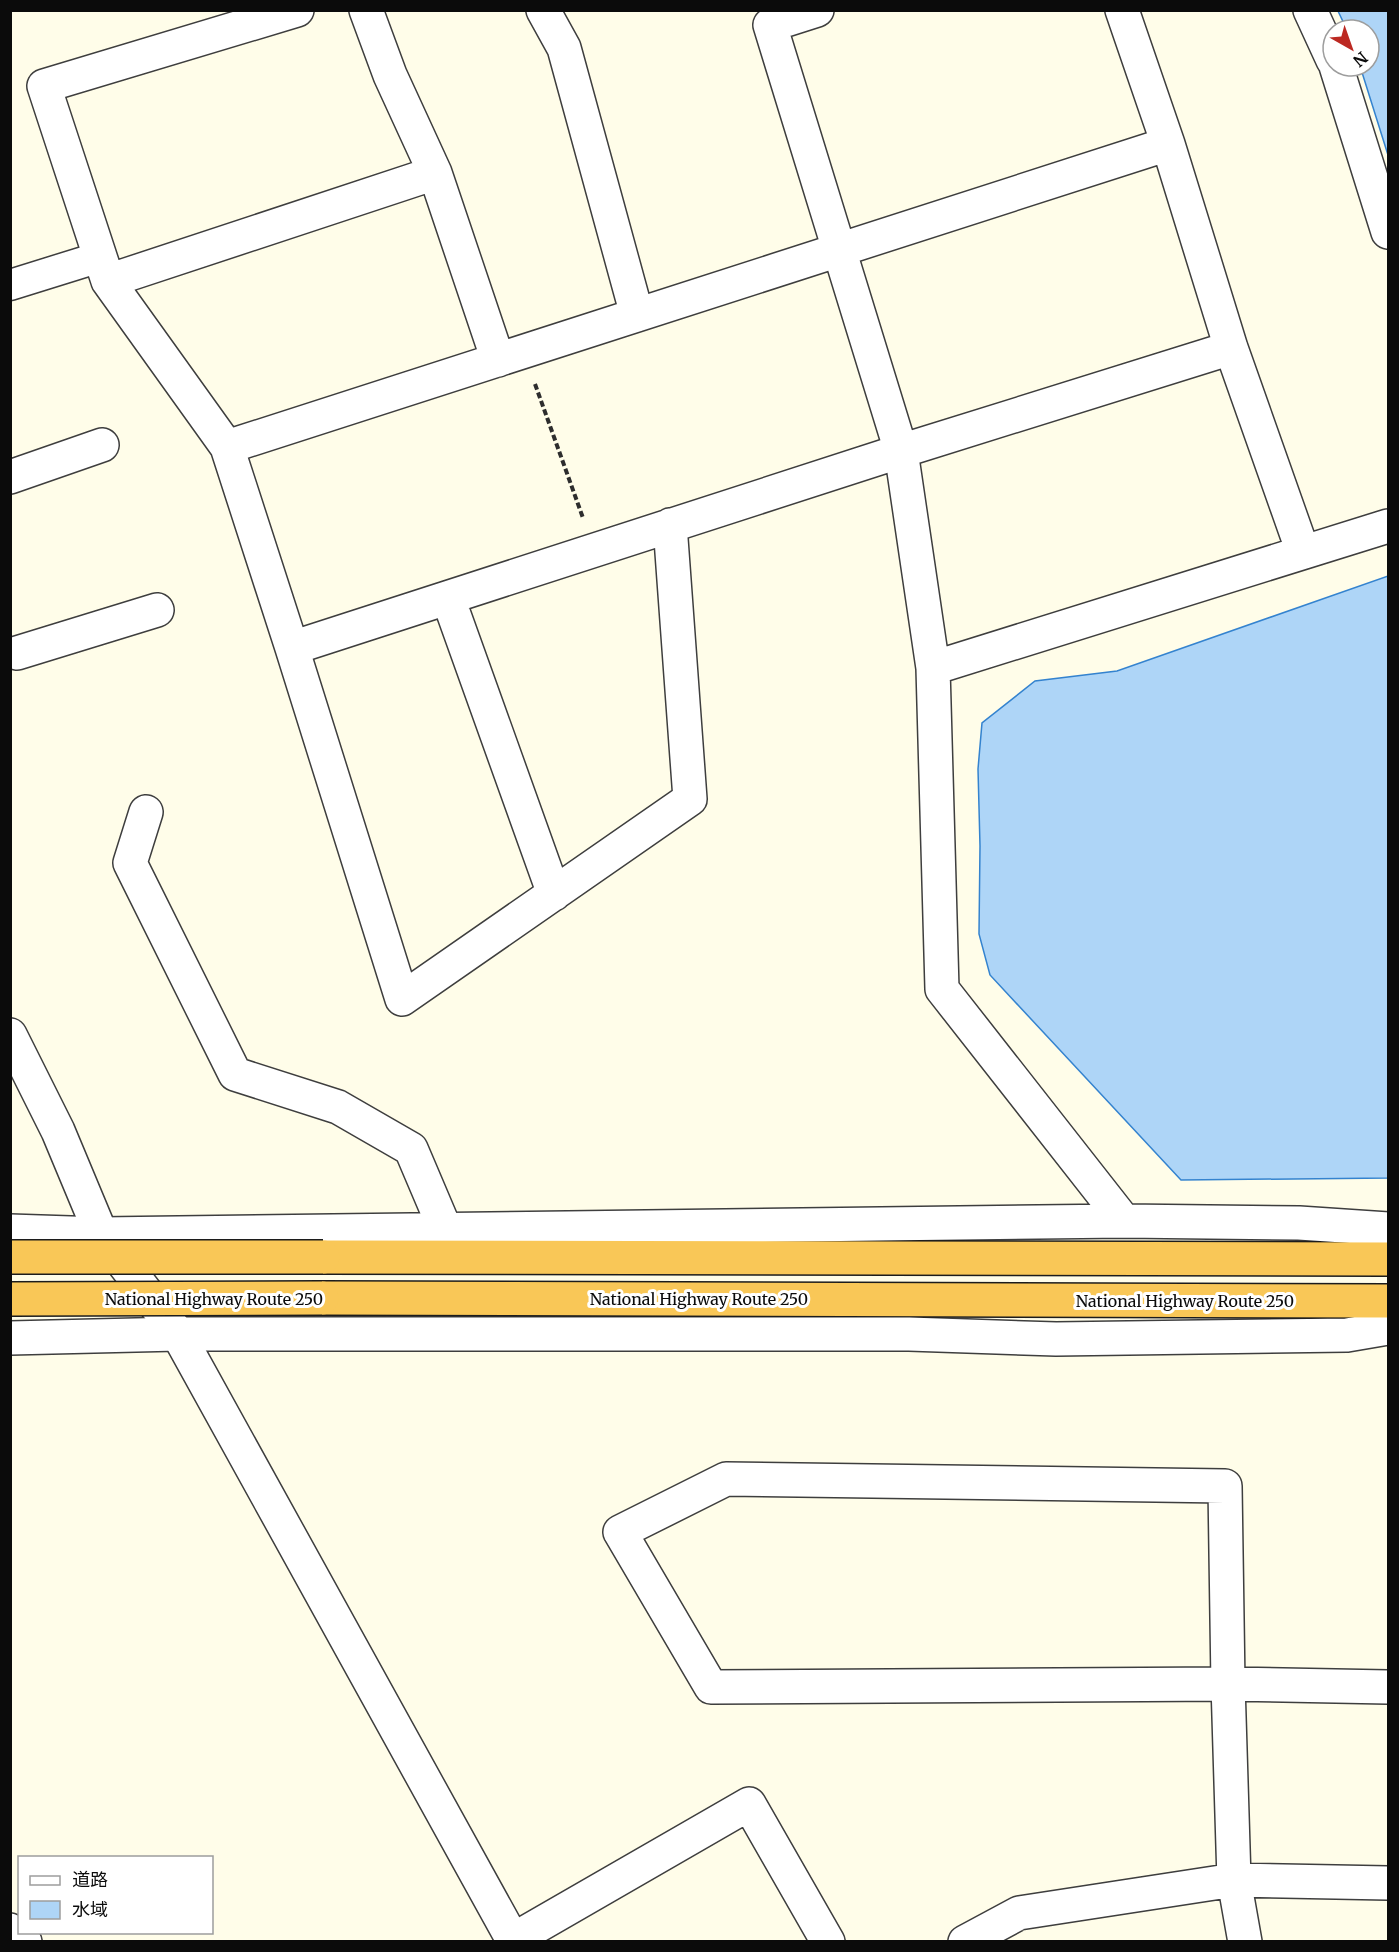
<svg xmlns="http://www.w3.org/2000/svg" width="1399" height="1952" font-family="Merriweather,'Noto Sans JP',serif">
<rect width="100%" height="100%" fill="#fffde9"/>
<!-- water -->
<path fill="#aed5f7" stroke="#3483cf" stroke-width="1.5" d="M1338 11H1388V155L1360 66H1369V30H1347Z
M1388 576V1178L1181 1180 990 975 979 934 980 846 978 769 982 723 1035 681 1117 671Z"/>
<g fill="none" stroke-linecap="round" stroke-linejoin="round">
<defs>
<path id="pedestrian" d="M10 285 100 257"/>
<path id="minor" d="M297 10 44 86 108 281 227 447 292 648 402 999 690 799 670 525
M366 10 390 75 435 173 498 360
M543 10 564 48 637 315
M817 10 770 25 901 451 933 668 942 989 1124 1221
M1122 10 1168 144 1231 348 1303 552
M1310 10 1333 60
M1336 66 1388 232
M108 281 435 173
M227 447 1168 144
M10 477 102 445
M448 598 554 894
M292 648 901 451 1231 348
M17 653 157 610
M933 668 1388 526
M146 812 130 863 235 1074 338 1107 411 1149 445 1229
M10 1231 101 1234 1124 1221 1299 1223 1388 1229
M10 1338 178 1334H909L1056 1339 1347 1335 1388 1328
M10 1930 25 1942
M513 1940 749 1804 828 1942
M965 1942 1019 1913 1234 1880 1388 1883
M1245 1942 1234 1880 1228 1684 1225 1486 726 1479 620 1532 711 1687 1228 1684 1388 1687"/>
<path id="tertiary" d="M10 1035 58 1131 101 1234 178 1334 514 1942"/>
<path id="trunk" d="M323 1257 1388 1259
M322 1298 1388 1301"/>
</defs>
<!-- pedestrian casing -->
<use href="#pedestrian" stroke="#3e3e3e" stroke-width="33"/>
<!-- minor casing -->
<use href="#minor" stroke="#3e3e3e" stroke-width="36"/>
<!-- tertiary casing -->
<use href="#tertiary" stroke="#3e3e3e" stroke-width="36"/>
<!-- trunk casing -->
<use href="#trunk" stroke="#1c1c1c" stroke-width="36"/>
<!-- path -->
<path stroke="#2d2d2d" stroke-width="4" stroke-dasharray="6 3" stroke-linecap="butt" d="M535 384 583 518"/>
<!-- pedestrian -->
<use href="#pedestrian" stroke="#fff" stroke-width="30"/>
<!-- minor -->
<use href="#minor" stroke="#fff" stroke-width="33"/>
<!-- tertiary -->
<use href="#tertiary" stroke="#fff" stroke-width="33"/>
<!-- trunk -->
<use href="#trunk" stroke="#f9c757" stroke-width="33"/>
<defs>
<path id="trunk-bridge" d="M10 1257H323
M10 1299 322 1298"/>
</defs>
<!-- trunk-bridge casing -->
<use href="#trunk-bridge" stroke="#1c1c1c" stroke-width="36" stroke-linecap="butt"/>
<!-- trunk-bridge -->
<use href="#trunk-bridge" stroke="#f9c757" stroke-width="33"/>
</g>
<g text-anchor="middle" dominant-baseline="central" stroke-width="6" stroke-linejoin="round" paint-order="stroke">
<!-- street labels -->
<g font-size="16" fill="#0b0b0b" stroke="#fff">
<text x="214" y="1299">National Highway Route 250</text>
<text x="699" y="1299">National Highway Route 250</text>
<text x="1185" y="1301">National Highway Route 250</text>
</g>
</g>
<!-- border -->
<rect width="1399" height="1952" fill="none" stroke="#0b0b0b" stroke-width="24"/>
<!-- legend -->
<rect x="18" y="1856" width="195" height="78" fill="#ffffff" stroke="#9d9d9d" stroke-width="1.5"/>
<rect x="30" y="1876" width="30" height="9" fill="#ffffff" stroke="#9d9d9d" stroke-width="1.5"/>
<text x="72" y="1886" font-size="18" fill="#0b0b0b">道路</text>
<rect x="30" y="1901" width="30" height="18" fill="#aed5f7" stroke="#9d9d9d" stroke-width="1.5"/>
<text x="72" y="1916" font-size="18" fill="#0b0b0b">水域</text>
<!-- north arrow -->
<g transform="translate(1351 48) rotate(140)"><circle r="28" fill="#ffffff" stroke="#9d9d9d" stroke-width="1.5"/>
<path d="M0-4.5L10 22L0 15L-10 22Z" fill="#bc2922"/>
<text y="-9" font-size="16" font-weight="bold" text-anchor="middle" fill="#0b0b0b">N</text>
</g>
</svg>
